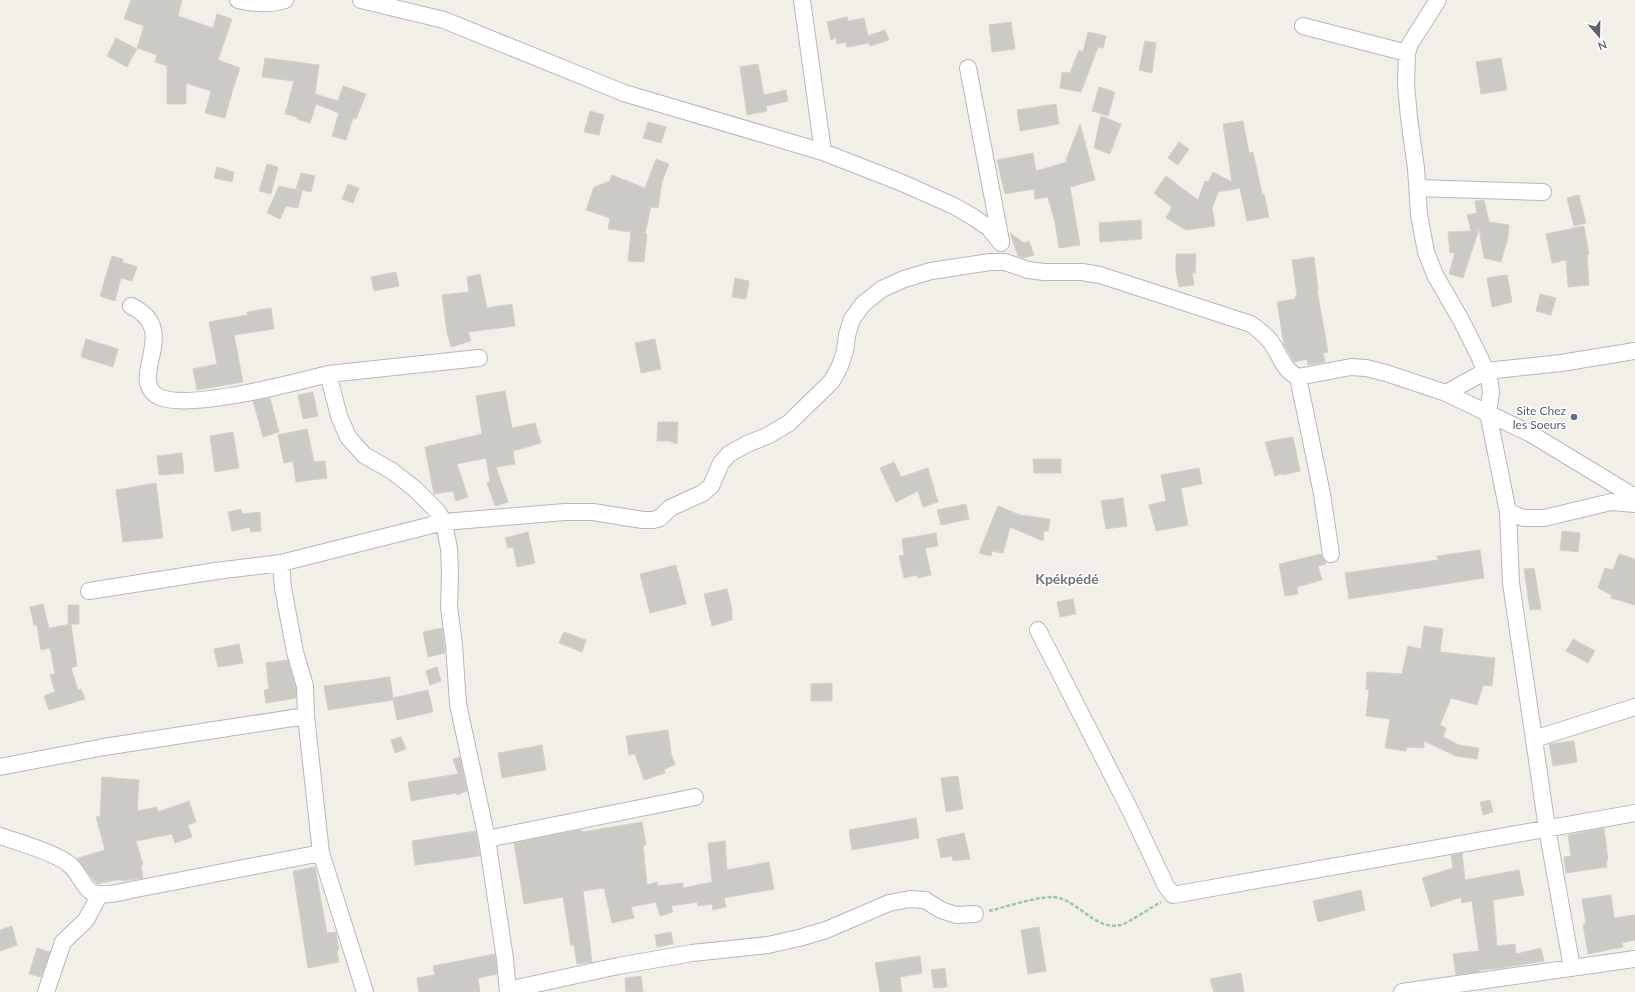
<svg xmlns="http://www.w3.org/2000/svg" width="1635" height="992" font-family="Lato,sans-serif">
<rect width="100%" height="100%" fill="#f1efe8"/>
<!-- building -->
<path fill="#cccac5" stroke="#d6d1c6" d="M131 0H182L178 16 213 28 217 14 232 19 218 60 240 68 233 89 225 118 205 113 211 91 186 83V104H167V66L155 62 157 55 137 48 144 26 124 19Z
M847 17 848 21 864 18 868 36 885 30 889 40 870 46 869 43 847 47 846 42 837 44 836 38 831 40 827 22Z
M1011 22 1015 49 992 52 989 25Z
M1088 32 1106 36 1103 48 1098 47 1081 92 1060 88 1062 72 1070 73 1079 50 1083 52Z
M116 38 137 49 127 67 107 56Z
M1145 41 1156 43 1152 73 1139 70Z
M265 58 319 65 315 94 338 101 343 86 366 94 356 119 353 118 346 140 332 136 339 113 316 104 310 123 297 119V117L285 114 294 81 262 77Z
M1501 58 1507 90 1481 94 1476 62Z
M758 64 764 95 786 90 788 101 766 106 767 111 747 115 740 67Z
M1099 87 1115 92 1108 116 1092 111Z
M1056 104 1059 124 1020 131 1017 110Z
M590 111 604 115 599 135 584 132Z
M1101 116 1121 124 1110 154 1094 148Z
M1243 121 1249 153 1253 152 1262 194H1264L1269 217 1247 221 1240 188 1218 192 1212 208 1215 226 1186 230 1166 218 1172 207 1154 193 1166 176 1198 200 1205 181 1208 182 1213 172 1232 182 1223 124Z
M648 122 666 127 661 143 643 138Z
M1080 124 1095 180 1070 187 1080 245 1059 248 1055 223 1048 197 1035 199 1034 189 1005 194 997 160 1033 153 1036 171 1067 162 1066 160Z
M1179 142 1189 149 1178 165 1168 158Z
M656 159 669 164 662 182 658 208 651 207 645 233 647 234 644 262 628 261 631 232 608 229 610 218 586 210 594 187 610 181 612 175 645 188Z
M267 164 278 167 271 194 259 191Z
M217 167 234 172 232 182 214 178Z
M301 173 315 176 311 192 296 189Z
M348 184 359 188 353 203 342 199Z
M279 186 302 191 298 208 286 206 280 219 267 213Z
M1579 195 1586 223 1574 226 1567 198Z
M1484 200 1489 222 1509 225 1508 237 1501 262 1484 258 1479 229 1463 278 1449 274 1455 252 1450 253 1448 232 1471 231 1467 215 1477 213 1475 201Z
M1141 220 1142 239 1100 242 1099 223Z
M1584 226 1589 254 1587 255 1589 285 1568 287 1566 260 1552 263 1546 234Z
M1010 233 1024 243 1029 241 1034 255 1024 258 1018 256Z
M1176 254H1196L1195 273H1192L1194 285 1179 287 1176 271Z
M112 256 123 259 122 262 137 267 132 281 121 278 115 301 100 296Z
M1314 257 1318 290H1317L1328 352 1323 353 1325 362 1308 365 1307 359 1294 362 1284 345 1277 302 1295 299V297L1297 296 1292 260Z
M396 272 399 286 374 291 371 277Z
M480 274 487 308 512 304 515 326 468 332 471 341 451 347 447 333 442 295 469 292 467 277Z
M1507 275 1512 302 1492 307 1487 278Z
M735 278 749 281 746 299 732 297Z
M1540 294 1556 298 1551 315 1536 311Z
M271 308 274 329 234 335 243 382 197 390 193 369 217 364 209 322 248 315 247 312Z
M86 339 118 349 113 367 81 357Z
M655 339 661 369 641 373 635 343Z
M505 391 512 428 535 423 541 443 513 451 515 464 496 467 508 502 495 506 487 483 490 481 486 458 457 464 468 497 456 501 453 491 434 494 425 447 482 434 476 396Z
M313 392 318 416 303 419 298 395Z
M270 398 279 432 263 437 253 401Z
M658 422H678L677 444 669 441H657Z
M307 429 314 462 325 461 327 478 296 482 293 461 284 463 278 435Z
M233 432 239 468 215 472 210 436Z
M1293 437 1300 471 1283 475V473L1275 476 1265 442Z
M182 453 184 473 159 475 157 456Z
M1033 459H1061V473H1034Z
M894 462 901 477 928 468 938 502 923 507 918 491 896 502 880 468Z
M1199 468 1202 484 1181 488 1188 525 1156 531 1149 505 1166 501 1161 475Z
M156 483 163 538 123 542 116 490Z
M1123 498 1127 526 1106 529 1101 501Z
M966 504 969 519 941 525 937 510Z
M998 506 1020 515 1050 519 1048 531H1044L1043 541 1010 527 1003 553 992 551 991 556 979 553Z
M241 509 242 514 260 512 261 531 250 532V527L232 531 228 512Z
M1562 531 1580 533 1578 552 1560 550Z
M528 532 535 563 517 567 513 547 508 548 505 538Z
M936 533 938 546 925 548 931 575 918 578 917 575 904 578 899 556 904 555 902 539Z
M1480 550 1484 578 1349 599 1345 573 1438 560 1437 556Z
M1321 554 1326 564 1318 566 1322 580 1297 587 1298 594 1285 596 1279 564Z
M1619 554 1635 559V605L1611 598 1612 595 1598 588 1605 568 1613 570Z
M676 565 686 604 650 613 640 574Z
M1534 568 1541 609 1530 610 1524 569Z
M727 589 732 610V620L712 626 704 594Z
M1073 599 1076 614 1060 617 1057 602Z
M43 604 49 628 71 624 77 666 71 668 78 690 81 689 85 699 49 710 44 696 55 692 50 675 55 674 50 648 41 650 37 625H34L30 607Z
M68 605H79V624H68Z
M1424 626 1443 629 1440 652 1495 658 1492 686 1483 685 1477 705 1451 698 1440 725 1446 728 1443 737 1459 745 1479 748 1477 759 1456 756 1424 741V748L1407 747 1406 751 1385 748 1390 719 1366 716 1369 690 1366 689 1367 672 1402 674 1408 646 1421 649Z
M442 628 445 653 428 657 423 632Z
M564 632 586 640 582 652 559 643Z
M1573 639 1595 651 1588 663 1566 651Z
M239 644 243 663 218 667 214 649Z
M288 660 296 688V698L266 703 264 690 269 689 266 663Z
M437 667 441 681 430 685 426 671Z
M390 677 393 698 428 690 433 712 397 720 393 700 328 710 324 686Z
M832 683V701H811V684Z
M668 730 671 753 675 765 664 769 665 773 644 780 635 754 629 755 626 736Z
M401 737 406 749 395 753 391 740Z
M1574 741 1577 762 1553 766 1549 744Z
M542 745 546 770 502 778 498 753Z
M460 757 467 791 457 795 456 793 411 801 408 782 458 774 453 759Z
M958 776 963 809 946 812 941 778Z
M102 777 139 780 137 811 157 807 158 812 189 801 196 822 188 825 192 837 175 843 172 834 136 841 143 865H141L143 878 122 881V879L97 884 78 860V858L105 850 96 817 100 816Z
M1490 800 1493 812 1483 815 1480 802Z
M916 818 919 838 852 850 849 830Z
M642 822 646 845 643 846 647 885 657 882 658 886 683 883V888L712 882 708 843 725 841 727 870 769 862 774 889 724 898 726 907 713 910 712 904 698 906 697 902 671 906 673 912 660 916 656 902 631 907 634 918 612 923 604 888 583 891 592 962 577 964 574 945 571 946 563 897 524 904 514 843 574 831 582 830V832Z
M1604 828 1608 860 1606 861 1607 867 1566 873 1564 857 1571 856 1568 835Z
M476 831 480 856 415 865 412 841Z
M964 833 970 859 953 861 952 856 941 858 937 839Z
M1462 853 1465 880 1519 870 1524 895 1493 900 1497 946 1515 944 1516 954 1541 948 1544 961 1501 968 1479 970V972L1456 975 1453 954 1479 951 1472 901 1462 903 1461 897 1431 907 1422 878 1453 868 1451 855Z
M315 867 327 933 336 932 339 950 337 951 339 962 308 968 293 871Z
M1361 890 1365 910 1318 922 1313 901Z
M1611 895 1614 918 1635 915V940L1622 943 1623 947 1588 954 1583 924H1586L1582 899Z
M12 926 17 945 0 951V930Z
M1039 927 1046 971 1028 974 1021 930Z
M671 932 673 944 657 947 655 935Z
M37 948 50 952 41 977 29 974Z
M495 954 497 974 478 978 480 992H419L417 978 435 975 433 966Z
M920 956 922 973 900 977 902 992H880L875 963Z
M945 968 947 987 934 988 931 970Z
M1241 973 1244 992H1214L1210 979Z
M641 976 643 992H626L625 978Z"/>
<g fill="none" stroke-linecap="round" stroke-linejoin="round">
<defs>
<path id="minor" d="M238 0C254 4 269 5 285 0
M361 0 444 20 624 93 823 152 900 182 954 206 973 217 989 228 1001 243
M802 0 823 152
M1438 0 1410 44 1407 53 1406 84 1409 118 1416 168 1419 215 1426 252 1435 275 1461 320 1480 358 1490 383 1491 393 1488 413 1508 512 1511 583 1547 828 1572 968
M1303 26 1407 53
M968 68 1001 241
M1418 188 1543 192
M131 306C181 329 129 376 156 395 181 413 297 382 328 374
M479 358 328 374 339 416 348 437 364 455 392 471 415 489 437 511 444 522 449 549 450 574 449 607 454 645 458 704 487 839 505 959 508 992
M1298 377 1322 494 1331 554
M1446 393 1486 371 1561 363 1635 351
M1508 512 1524 518H1544L1611 502 1635 504
M281 563 283 588 295 652 305 686 306 716 321 853 365 992
M89 591 216 571 281 563 444 522 565 512H593L643 520H653L660 518 670 508 703 493 711 486 721 463 729 454 747 444 767 436 789 423 832 381 840 366 845 351 847 335 852 319 863 304 882 289 904 279 931 271 990 262H1005L1028 270 1044 272H1082L1100 275 1251 324C1258 329 1264 334 1270 341 1280 353 1282 370 1298 377L1351 367 1366 368 1386 373 1446 393 1531 434 1635 497
M1038 630 1131 812 1166 886 1173 895 1635 813
M1534 739 1635 707
M0 767 104 747 306 716
M0 836C21 843 44 849 63 860 75 866 79 878 87 888 95 899 119 893 131 890L321 853
M487 839 695 797
M508 990 618 966 692 953 768 945 799 938 826 930 889 903 910 899 925 900 941 910 956 915 975 914
M46 992 63 942 86 920 100 894
M1402 992 1635 959"/>
</defs>
<!-- minor casing -->
<use href="#minor" stroke="#b5b8bc" stroke-width="18"/>
<!-- path -->
<path stroke="#9cc7a9" stroke-width="2.5" stroke-dasharray="4 2" stroke-linecap="butt" d="M989 911C1005 907 1036 897 1052 897 1078 898 1093 931 1121 925 1128 923 1152 907 1161 902"/>
<!-- minor -->
<use href="#minor" stroke="#fff" stroke-width="16"/>
</g>
<!-- markers -->
<circle fill="#5c6f8a" stroke="#fff" stroke-width="1.5" cx="1574" cy="417" r="4"/>
<g text-anchor="middle" dominant-baseline="central" stroke-width="3" stroke-linejoin="round" paint-order="stroke">
<!-- service labels -->
<g font-size="12" fill="#4e5e75" stroke="#fff" text-anchor="end">
<text x="1566" y="410">Site Chez<tspan x="1566" dy="14">les Soeurs</tspan></text>
</g>
<!-- quarter labels -->
<g font-size="14" font-weight="bold" fill="#70757a" stroke="#fff">
<text x="1067" y="578">Kpékpédé</text>
</g>
</g>
<!-- north arrow -->
<g transform="translate(1599 36) rotate(160)" stroke="#ffffff" stroke-width="3" paint-order="stroke">
<path d="M0-3L7 15L0 10L-7 15Z" fill="#5f6368"/>
<text y="-6" font-size="11" font-weight="bold" text-anchor="middle" fill="#5f6368">N</text>
</g>
</svg>
